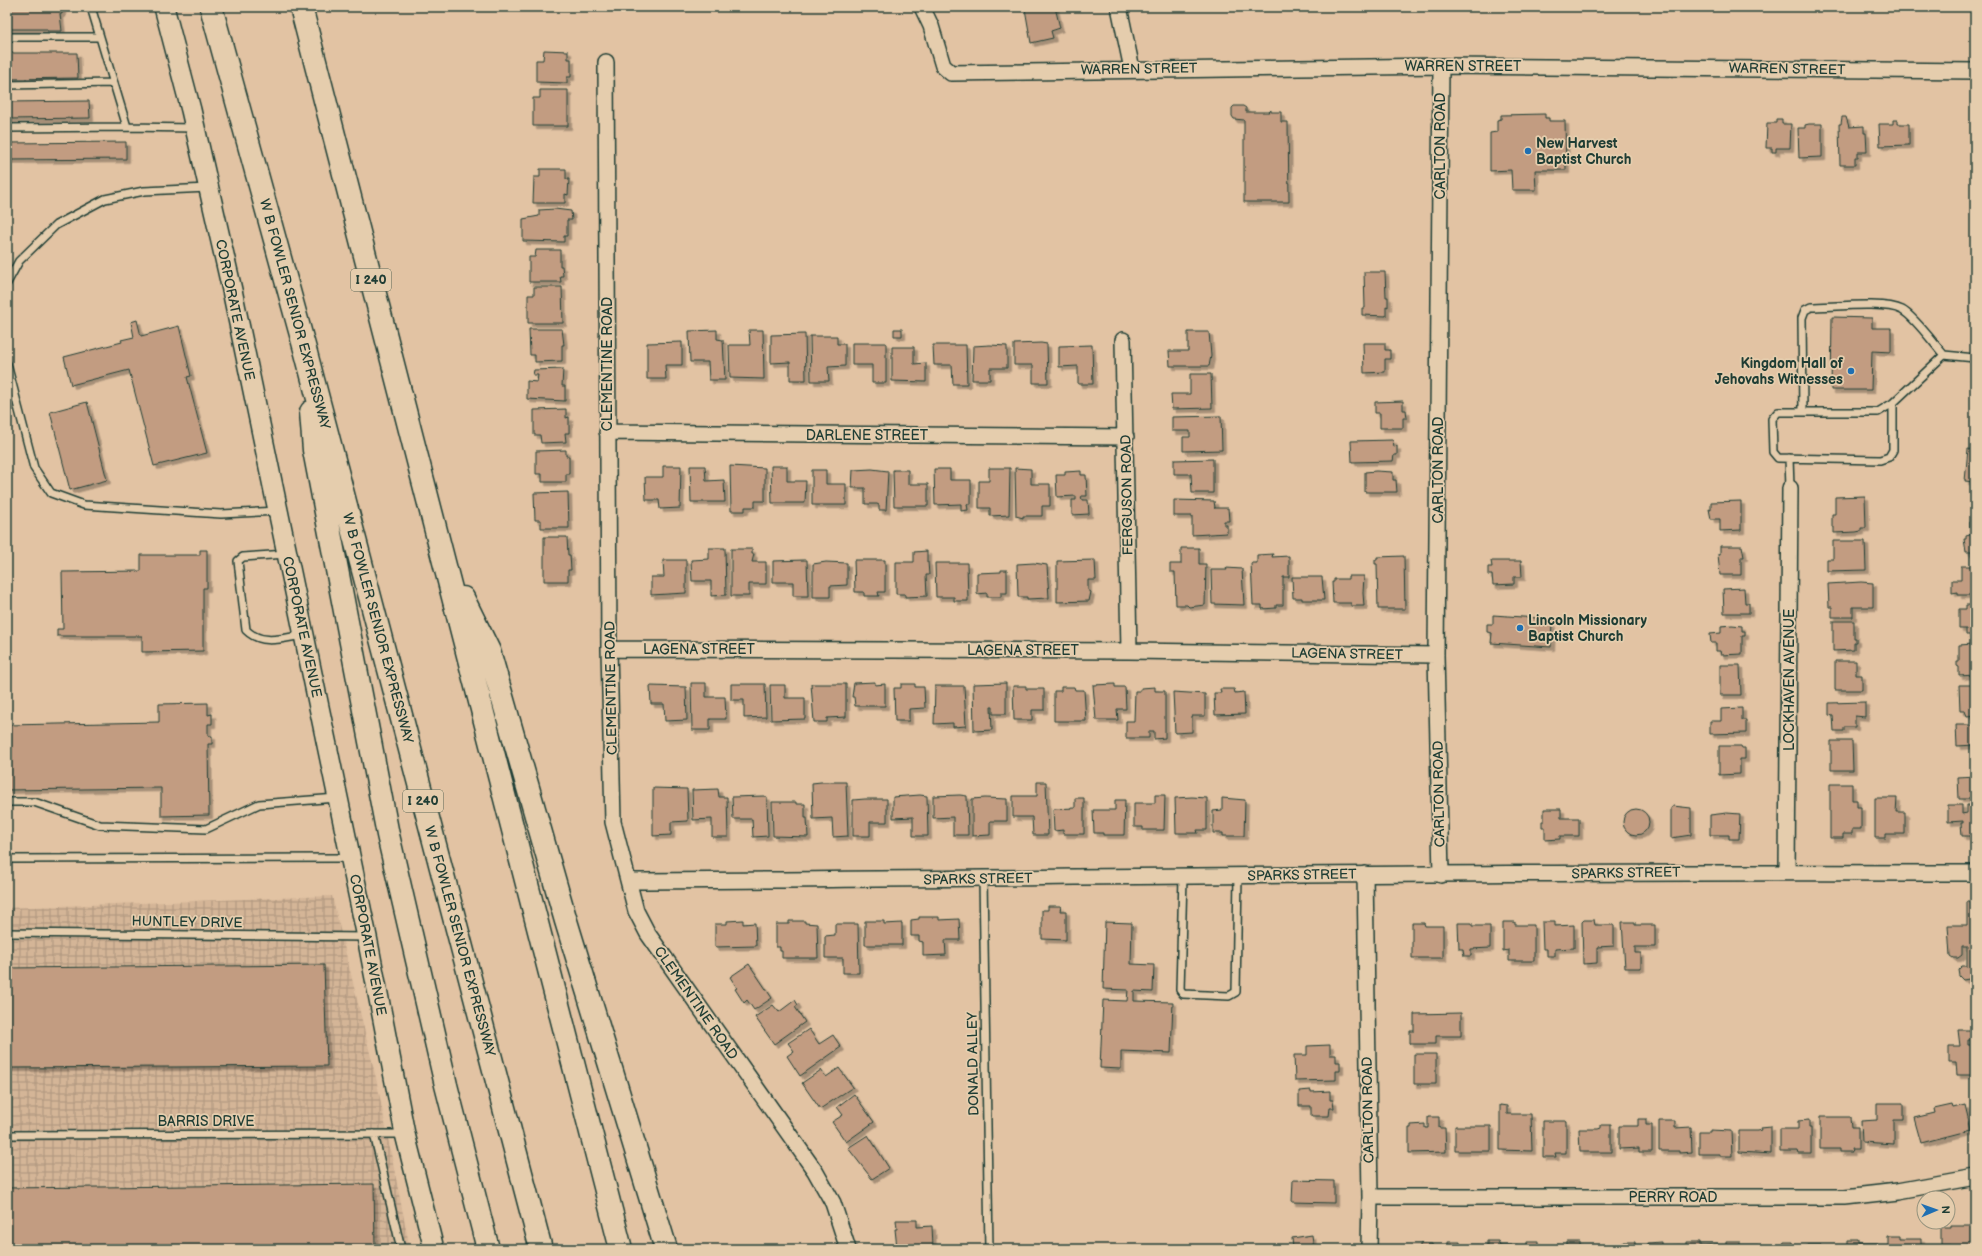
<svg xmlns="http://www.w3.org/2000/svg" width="1982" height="1256" font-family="'Balsamiq Sans',sans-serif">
<defs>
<pattern id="industrial-grid" width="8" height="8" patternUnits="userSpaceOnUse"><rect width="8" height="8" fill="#d4b597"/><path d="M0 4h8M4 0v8" fill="none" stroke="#ab947c"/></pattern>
<filter id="shadow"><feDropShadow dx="3.5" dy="3.5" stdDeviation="0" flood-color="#0004"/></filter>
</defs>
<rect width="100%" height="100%" fill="#e2c3a3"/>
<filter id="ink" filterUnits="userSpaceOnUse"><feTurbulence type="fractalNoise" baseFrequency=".025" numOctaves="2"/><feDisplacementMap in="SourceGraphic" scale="8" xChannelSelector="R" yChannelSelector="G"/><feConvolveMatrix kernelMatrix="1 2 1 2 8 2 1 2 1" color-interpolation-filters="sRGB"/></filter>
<g filter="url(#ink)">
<!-- industrial -->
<path fill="url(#industrial-grid)" d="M332 896 376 1078 410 1249H7V908Z"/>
<!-- building -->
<path fill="#c29c81" stroke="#1f3d34" filter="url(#shadow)" d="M7 7H62V14H60L62 31H47V29H7Z
M1032 7H1055L1060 28 1051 31 1053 38 1031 43 1025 9Z
M544 50 568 51V59H571V77H567V83L536 82V60H543Z
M7 53H77L78 78 7 79Z
M540 90H568V126H533V98H540Z
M89 101 90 118 7 119V102Z
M1234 106H1243L1246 108V112H1269L1271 110V112H1281V122H1288L1289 202H1244V120L1234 119 1232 116V108Z
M1545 114V118H1549V121H1565L1566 170H1535L1536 190H1512L1511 170 1490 171V133L1497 132V120L1501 119V115Z
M1842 117H1846L1849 127 1864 126V133H1866L1867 152H1858V157H1855V165H1840L1839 124H1841Z
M1776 119H1782V124H1791L1790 148H1776V152H1772V148H1766L1767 123H1776Z
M1893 120H1898V124H1909V145L1880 146 1879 124H1893Z
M1809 124H1822V157L1799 158 1798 128H1805V125Z
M126 142V159L7 160V143Z
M540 169H566V179H569L568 195 565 194V203H533L534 177H540Z
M555 209 571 211 572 220H567V236H564V242L523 241V219L539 216V210Z
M536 250H560V266H562L563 276H560L561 282H529V257H535Z
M1364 272H1385L1386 297H1388V307L1386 306V316L1362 315V308H1365Z
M534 287H562L563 323H528V295H534Z
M1832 317 1872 318V328H1891V352L1872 351 1871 390H1831Z
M137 320 141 336 179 326 191 376 187 377 207 453 154 466 129 370 71 385 64 357 122 342 121 340 134 337 131 322Z
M529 329H562L564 345H562V361L535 362V355H530Z
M894 329H902V336H894Z
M717 330V339L723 340 725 380H709L708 362H690L689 331Z
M749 330H763L764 379 730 378 729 345H750Z
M1188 332H1209L1211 356 1209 366H1170L1169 351H1188Z
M805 334 806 380H790V362L771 363V335Z
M810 336H837V344H845V366L828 367 829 381H811Z
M682 342V365H665L666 379H647V343Z
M852 343H886V383H872V365H852Z
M1041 343 1047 344 1048 383H1033V365H1014V344Z
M1363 343H1385V350H1390V359H1385V372L1364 373Z
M933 345H966L967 384H953L952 365H934Z
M990 345 1007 346V368H990V380H972L973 346Z
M1092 345 1093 384H1078V366L1059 367V346Z
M892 347H914V364L926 363V382L892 381Z
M563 369 562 386H565V401L527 399V381L537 382 538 375H533L534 370Z
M1190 374H1211L1212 408 1172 409 1171 394H1190Z
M1403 401V410H1406L1407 418H1403V428H1380V413H1375V402Z
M87 402 107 480 70 490 50 412Z
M566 409V418L569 417V433H565L566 442 541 443 540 435H534V410Z
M1221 416 1222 450 1183 451V437H1190V431H1172V417Z
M1393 440 1394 447 1397 446V455H1394L1393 461 1352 462 1351 441Z
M1968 449 1975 450 1974 482 1965 481Z
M566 450V456H569V474H566V482H542V474H536V451Z
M1213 459V493H1192L1191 474H1174V460Z
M663 466H681L680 508 660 509 659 500H646L645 477H663Z
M690 466H705L706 481 724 480 725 502H691Z
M730 466 765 468V501H755V507H745V511H731Z
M771 466H787V481H806L805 503H772Z
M989 468H1010L1009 515 990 516V508H979V481H989Z
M1015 468 1031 469V484H1050V506H1042V516H1023V518L1016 516Z
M872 469 888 471 886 510H879V505L877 504H865V488H852L853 470Z
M934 469H950V480H971V504H967L968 510 961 511V504L935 505Z
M812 470H826V484H846V505H812Z
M893 470H908V484H928V506H894Z
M1081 471V475H1086L1087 496H1081L1082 500H1088L1089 514 1072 515V500H1076V496L1057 497 1056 475H1065V472Z
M1376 471 1393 472V480H1396L1397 492H1365V472Z
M568 492 569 528H541V520H535L534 493Z
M1865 496 1866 528H1861V531L1856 532 1834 533V527H1832V514H1835V497Z
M1174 500 1214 501 1215 508H1214H1228L1229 521H1224V525H1227V533L1192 535V516H1174Z
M1741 501V530L1720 531V519H1711L1709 509 1711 510V502Z
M1975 521V552H1966L1964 539H1966V536L1970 535V522Z
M544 537H567L568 555H570L571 570H568V581H544Z
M1833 541H1865L1866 570 1827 571V559H1833Z
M1720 546H1742L1744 557H1741V575H1720L1718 554H1720Z
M709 548H725L726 595 711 596V581H692L691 560 709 559Z
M1181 548H1199V564H1206L1205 605 1189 607 1187 605H1176L1175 572H1170V564H1181Z
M731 549H752V554H754L752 562H766V584H749V596H731Z
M200 550H207V588H203V651L142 652V636H57V629H63L62 572 141 571V555H200Z
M927 551V562H928L929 575H926L927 596 905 597V594H896V562H914V552Z
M1273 554 1272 557 1289 556V577H1283V605H1276V608L1262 609V605H1253L1251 563H1257V555Z
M1404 556 1405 609H1378L1377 564H1375V560H1377V557Z
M663 560H686V593L651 595V577H664Z
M804 560H807L808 596H793V582H773V561Z
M854 560H885V592H878L879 596H864V592H855Z
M1095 560 1096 580H1088V590L1091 592 1089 601 1057 602V561Z
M1491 561H1521L1522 577H1514V584L1493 585 1492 575H1488V567H1492Z
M826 562 847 563V585L830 586V597H813V564Z
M935 563H967L968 601H954V597H936Z
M1034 563 1047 565 1049 598 1027 599V597H1018L1017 564Z
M1961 566H1975V602H1973V595H1958V592L1952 593V580H1961Z
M1226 568 1242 569 1244 605 1212 604 1211 570H1227Z
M1001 570H1007V593H1001V597H987V593L977 594V573L1001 572Z
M1348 576H1364L1363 593 1364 606H1351V603H1333L1332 582H1334V579H1348Z
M1292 577H1322L1324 600H1302V598H1293Z
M1861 582 1873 583V607H1853V617H1832V607H1829L1828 584Z
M1744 588 1745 603H1749V613H1724L1723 589Z
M1966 605H1975V635H1966V629H1959V609H1966Z
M1493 615 1552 619 1551 647 1491 643 1492 633 1487 632V624H1493Z
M1833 621H1854V638H1856V642H1854V650L1833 651Z
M1732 625 1742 626V631H1745V636H1742V654L1721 655 1720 651H1716V643H1711L1710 634 1721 633V626Z
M1973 644 1975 645V675L1959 676V667L1957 666V662H1959V645Z
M1835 661H1856V675H1862V690H1835Z
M1720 665H1740L1741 695H1720Z
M875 682V685L885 684V706H855L854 697H852L854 683Z
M691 683H706V697H725L726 719H710V730H692Z
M1006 683V714H993V707H991L992 730 974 731 973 684Z
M731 684H765L766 717 744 718V700H731Z
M811 684H846V717L827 718V722H814Z
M901 684H915V687H924L925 708 909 709V721H895L894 688H901Z
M1115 684V687H1125L1126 709H1117L1118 720H1096L1093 685Z
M770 685H785V698H805V719L771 720Z
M1959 685H1975V715L1967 716 1965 711H1960Z
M650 686 686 687 687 720 665 721 664 704H651Z
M935 686H964L966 726 953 727V723L934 724Z
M1013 686H1026V689H1044V710H1032V720H1014Z
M1061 687H1074L1075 690H1084L1086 721H1054V691H1061Z
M1155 687V691H1165V738L1154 739V731H1149V738H1126V721H1134L1135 691H1141V688Z
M1220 689H1234L1235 693 1244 692 1245 714 1215 715 1214 693H1221Z
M1173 692 1205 694V716H1192V732L1175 733Z
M1865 702V717L1855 716V727H1844V731H1834L1833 716 1829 715V703Z
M208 703V715L212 714V724H208V736H212V744H208L209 815 161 816V788L7 790V725L159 722V704Z
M1742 708V720H1746V733L1710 734V721H1721V709Z
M1956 725H1975V745L1957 746Z
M1831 741H1852L1853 770H1831Z
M1719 746H1741L1742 748H1745V759H1740V774L1719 775Z
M1975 776V799H1959L1958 777Z
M821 782H846L848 836 833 837 832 818 813 819 812 783Z
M1037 782H1046L1048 835H1033L1032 817H1013V796H1037Z
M1830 784H1852V800H1857V807H1861V829H1852V834H1843V838H1830Z
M653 788 687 789 688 821 671 822V835L653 836Z
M718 789 719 797H727L728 837H712V819L693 820 692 790Z
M920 795 927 796 928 836H913V817L893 818V797Z
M960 795 967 796 968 835H953V817L933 818V796Z
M1155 795H1165L1164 830H1143V827H1134V803H1155Z
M764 796 767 797 768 836 753 837 752 819H733L732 797Z
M1192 797 1207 798V830H1197L1198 833H1176L1175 798Z
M985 798 1007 799V821H990V835L972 836V799Z
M1075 798H1084V834H1063V830L1054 831 1053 809 1075 808Z
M1222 798 1245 800 1244 836H1223V833H1213V811L1222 810Z
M1875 798H1897L1896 812H1905V834H1886V838H1875Z
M865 799H887V822H870V836H853V800Z
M1115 800H1125L1124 835H1103V833H1094L1093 810H1115Z
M772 802H796V804H805V818H807L808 837 773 836Z
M1948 805H1962V814L1967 813V805H1975V836H1962L1961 823H1963V821L1948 822Z
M1673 806 1691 808V835L1671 838V808L1673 807Z
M1623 822a13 13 0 1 1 26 0a13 13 0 1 1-26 0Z
M1544 809H1561V818H1579V836H1560V839L1545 840V827H1542V821H1544Z
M1727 813 1740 814 1739 839H1729V835H1710V815Z
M1967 901H1975V972H1973L1972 976 1969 979 1963 980 1959 976 1958 970 1962 966H1967V947H1962V955L1958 958H1953L1950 956 1948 925H1967Z
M1048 906H1061L1060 911H1066V940L1042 939V910H1048Z
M919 917H939V920L959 919 960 940H945L946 955 923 956V942L919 941V936H911V920L919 919Z
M743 920V924L755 923 756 946 715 947V924H727V921Z
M1584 920H1594L1595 925H1614V946L1597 947V963L1583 964 1582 922Z
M789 921H805V923L817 924 818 958H782V951H780V947H776V924H789Z
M865 921H884V924L902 923V945H865Z
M1105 922 1132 923 1131 964 1154 965 1153 992 1134 991V1001L1173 1002 1171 1053 1121 1051V1069L1100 1068 1103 1000 1127 1001 1128 990 1103 989Z
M1503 922H1515V925H1534V961H1509V950L1503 951Z
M1542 922H1555V926L1574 925V948L1555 949V956H1547V949H1543Z
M1622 922H1635V925H1655V947H1635V953H1641V968H1625Z
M1412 923H1424L1425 926H1443V958H1412Z
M1458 923H1472V926H1490V948L1471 949V956H1464L1463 949H1459Z
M835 924H858L859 973H843V958H825V936L835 935Z
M749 964 772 998 754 1010 747 1000 744 1003 735 989 737 988 730 977Z
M324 965 327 1066 7 1068V968Z
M795 1000 798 1005 795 1007 805 1022 774 1044 755 1017 773 1005 779 1012Z
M1461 1013V1036H1436V1044H1410V1031H1414V1014Z
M809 1029 819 1044 833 1035 841 1047 800 1076 787 1056 794 1051 788 1043Z
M1958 1030H1974V1040H1968V1045H1974L1975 1075H1957L1956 1062H1949V1046H1960Z
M1330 1045V1055H1336V1062H1340V1071H1336V1080L1295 1081 1294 1055H1307V1046Z
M1414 1054H1436V1084H1414Z
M839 1068 853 1087 820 1109 802 1083 821 1070 826 1077Z
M1311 1090V1092L1330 1091V1100H1333L1334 1108H1330L1329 1116H1311V1106H1299V1091Z
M854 1094 874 1122 846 1142 832 1122 843 1115 837 1107Z
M1877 1103H1903V1120H1894V1144L1862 1142 1861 1121 1877 1120Z
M1500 1105 1507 1106V1114H1531L1532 1151 1500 1150Z
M1952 1105 1953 1108 1965 1105 1971 1130 1921 1143 1914 1118 1935 1113 1934 1109Z
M1428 1117H1439V1128H1445L1446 1152 1409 1153V1128H1411V1125L1425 1124V1128H1428Z
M1820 1117H1850L1851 1127H1858V1149H1851L1852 1152H1839V1149H1820Z
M1638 1119H1646V1125H1652V1152H1639V1148L1619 1149V1126H1638Z
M1809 1120V1128H1811V1154H1799L1798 1151H1780V1129H1798V1121Z
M1543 1121H1566V1153H1555L1556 1157H1543Z
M1659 1121H1675V1128L1691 1127 1692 1152 1679 1153V1151H1659Z
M1601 1125H1611V1152H1580L1579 1129H1598L1601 1128Z
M1455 1126H1491V1151H1455Z
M1771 1127V1154L1739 1152V1131H1758L1762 1130 1761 1128Z
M1710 1130 1731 1131 1732 1156H1719V1154H1699V1132H1710Z
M868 1135 889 1168 872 1179 848 1148Z
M1293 1180 1334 1181V1203L1292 1202Z
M374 1184 375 1249H7V1188Z
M896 1220H917V1227L932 1226 933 1247 897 1248 895 1229H897Z
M1950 1225H1975V1247H1950V1245H1941V1227H1950Z
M1312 1235 1314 1249H1293L1292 1238Z
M1887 1235H1899V1239H1921V1249H1887Z
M1487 1241H1498L1500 1245H1518V1249H1481V1246H1487Z
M1527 1241H1539V1245H1559V1249H1527Z
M1847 1241H1859V1244H1878V1249H1847Z
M1448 1242H1460V1245H1479V1249H1448Z
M1567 1242H1579V1246H1599V1249H1567Z
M1623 1242H1635V1249H1613V1246H1623Z
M1661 1242V1246L1680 1245V1249H1648V1243Z
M1687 1242H1700V1246L1719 1245V1249H1681V1247H1687Z
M1727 1242H1740V1245H1759V1249H1727Z
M1784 1242H1793L1794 1249H1772V1247H1782Z
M1420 1244H1432L1433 1249H1410V1247H1420Z
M1807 1245H1820V1248L1839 1249H1807Z
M1189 1246V1249H1166V1247Z
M1129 1248H1149V1249H1129Z"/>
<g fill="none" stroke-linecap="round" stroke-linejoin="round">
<defs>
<path id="service" d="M91 7 127 127 194 128
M7 37H100
M7 85 114 83
M7 128 127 127
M7 283 19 261 56 225 105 199 144 191 208 188
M1944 355 1893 403 1878 412H1803L1802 318 1805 310 1811 307C1833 307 1884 301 1902 310 1914 316 1935 345 1944 355L1975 358
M7 364 34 468 51 493 84 505 221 514 278 511
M1803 412H1778L1772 419 1773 452 1778 458 1880 460 1889 457 1893 450V403
M1789 458 1790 488
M287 554 243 557 238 561 246 630C262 646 283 638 303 635
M7 802H34L100 825 206 829 259 804 337 798
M7 859 350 858
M1183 877 1180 990 1183 994 1229 996 1236 992 1238 876
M983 879 989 1249
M7 933 366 937
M374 1134 401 1249
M7 1135 404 1134"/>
<path id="minor" d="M922 7 931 26 943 66 951 73 1441 66 1975 71
M1119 7 1132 69
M606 62 609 649 613 822 636 911 648 934 815 1171 833 1203 848 1249
M1441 66 1436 655 1441 875
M1123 340 1129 651
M607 432 1126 437
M609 649 1129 651 1436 655
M1787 872 1790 488
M1365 874 1370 1197 1369 1249
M630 881C1078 878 1527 871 1975 873
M1370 1197H1845L1898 1191 1975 1177"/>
<path id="tertiary" d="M164 7 191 110 232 290 367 937 405 1134 434 1249"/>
<path id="motorway" d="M211 7 306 353 541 1249
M301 7 621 1249
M311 412 314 450 388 835 446 1085 488 1249
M463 598 489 651 566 921 666 1249"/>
</defs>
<!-- service casing -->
<use href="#service" stroke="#1f3d34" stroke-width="10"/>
<!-- minor casing -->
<use href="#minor" stroke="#1f3d34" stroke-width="18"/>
<!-- tertiary casing -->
<use href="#tertiary" stroke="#1f3d34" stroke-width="22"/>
<!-- motorway casing -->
<use href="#motorway" stroke="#1f3d34" stroke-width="25"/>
<!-- service -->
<use href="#service" stroke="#e5cdad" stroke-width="7"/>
<!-- minor -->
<use href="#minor" stroke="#e5cdad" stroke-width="15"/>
<!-- tertiary -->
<use href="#tertiary" stroke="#e5cdad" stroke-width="19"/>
<!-- motorway -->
<use href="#motorway" stroke="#e5cdad" stroke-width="22"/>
</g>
</g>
<!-- markers -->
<g fill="#1f6fb2" stroke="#e5cdad" stroke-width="1.5">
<circle cx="1528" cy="151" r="4"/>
<circle cx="1851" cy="371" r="4"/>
<circle cx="1520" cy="628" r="4"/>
</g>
<g text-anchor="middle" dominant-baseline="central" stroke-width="3.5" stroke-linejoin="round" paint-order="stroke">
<!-- shield labels -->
<g fill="#e5cdad" stroke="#5a6858" stroke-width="1">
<rect x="351" y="269" width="40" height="22" rx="3"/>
<rect x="403" y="790" width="40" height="22" rx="3"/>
</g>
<g font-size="13" font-weight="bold" fill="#1f3d34">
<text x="371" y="280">I 240</text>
<text x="423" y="801">I 240</text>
</g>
<!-- street labels -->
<g font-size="14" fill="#1f3d34" stroke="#e5cdad">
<text x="1463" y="66">WARREN STREET</text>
<text transform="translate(1139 69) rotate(-1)">WARREN STREET</text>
<text transform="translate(1787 69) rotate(1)">WARREN STREET</text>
<text transform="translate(1440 146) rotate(-90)">CARLTON ROAD</text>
<text transform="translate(235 310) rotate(78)">CORPORATE AVENUE</text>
<text transform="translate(295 314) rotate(75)">W B FOWLER SENIOR EXPRESSWAY</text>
<text transform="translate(607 364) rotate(-90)">CLEMENTINE ROAD</text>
<text x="867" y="435">DARLENE STREET</text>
<text transform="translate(1438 470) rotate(-90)">CARLTON ROAD</text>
<text transform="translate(1127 495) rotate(-91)">FERGUSON ROAD</text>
<text transform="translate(302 627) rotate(78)">CORPORATE AVENUE</text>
<text transform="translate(378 628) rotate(75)">W B FOWLER SENIOR EXPRESSWAY</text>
<text x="699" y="649">LAGENA STREET</text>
<text x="1023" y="650">LAGENA STREET</text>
<text transform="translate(1347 654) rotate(1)">LAGENA STREET</text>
<text transform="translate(1789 680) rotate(-90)">LOCKHAVEN AVENUE</text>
<text transform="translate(611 688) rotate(-91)">CLEMENTINE ROAD</text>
<text transform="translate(1439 794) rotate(-91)">CARLTON ROAD</text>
<text transform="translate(1626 873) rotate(-1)">SPARKS STREET</text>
<text transform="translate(1302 875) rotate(-1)">SPARKS STREET</text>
<text transform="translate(978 879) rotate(-1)">SPARKS STREET</text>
<text transform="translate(187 922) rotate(1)">HUNTLEY DRIVE</text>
<text transform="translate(460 941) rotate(75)">W B FOWLER SENIOR EXPRESSWAY</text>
<text transform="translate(368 945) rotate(79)">CORPORATE AVENUE</text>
<text transform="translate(696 1003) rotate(55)">CLEMENTINE ROAD</text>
<text transform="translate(973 1064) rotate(-91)">DONALD ALLEY</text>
<text transform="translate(1368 1110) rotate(-91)">CARLTON ROAD</text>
<text x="206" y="1121">BARRIS DRIVE</text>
<text x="1673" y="1197">PERRY ROAD</text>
</g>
<!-- poi labels -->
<g font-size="14" font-weight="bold" fill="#1f3d34" stroke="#e5cdad" text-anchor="start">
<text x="1536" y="143">New Harvest<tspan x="1536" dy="16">Baptist Church</tspan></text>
<text x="1843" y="363" text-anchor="end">Kingdom Hall of<tspan x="1843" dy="16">Jehovahs Witnesses</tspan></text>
<text x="1528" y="620">Lincoln Missionary<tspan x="1528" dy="16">Baptist Church</tspan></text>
</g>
</g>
<!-- margin -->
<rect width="1982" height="1256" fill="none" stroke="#e5cdad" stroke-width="24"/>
<rect x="12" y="12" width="1958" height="1232" fill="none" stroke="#1f3d34" stroke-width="1.5" filter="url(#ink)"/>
<!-- north arrow -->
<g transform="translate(1936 1210) rotate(88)"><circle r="19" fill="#e5cdad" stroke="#96937d"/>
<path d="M0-3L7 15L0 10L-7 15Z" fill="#1f6fb2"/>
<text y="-6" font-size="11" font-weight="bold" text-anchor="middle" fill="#1f3d34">N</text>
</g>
</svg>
